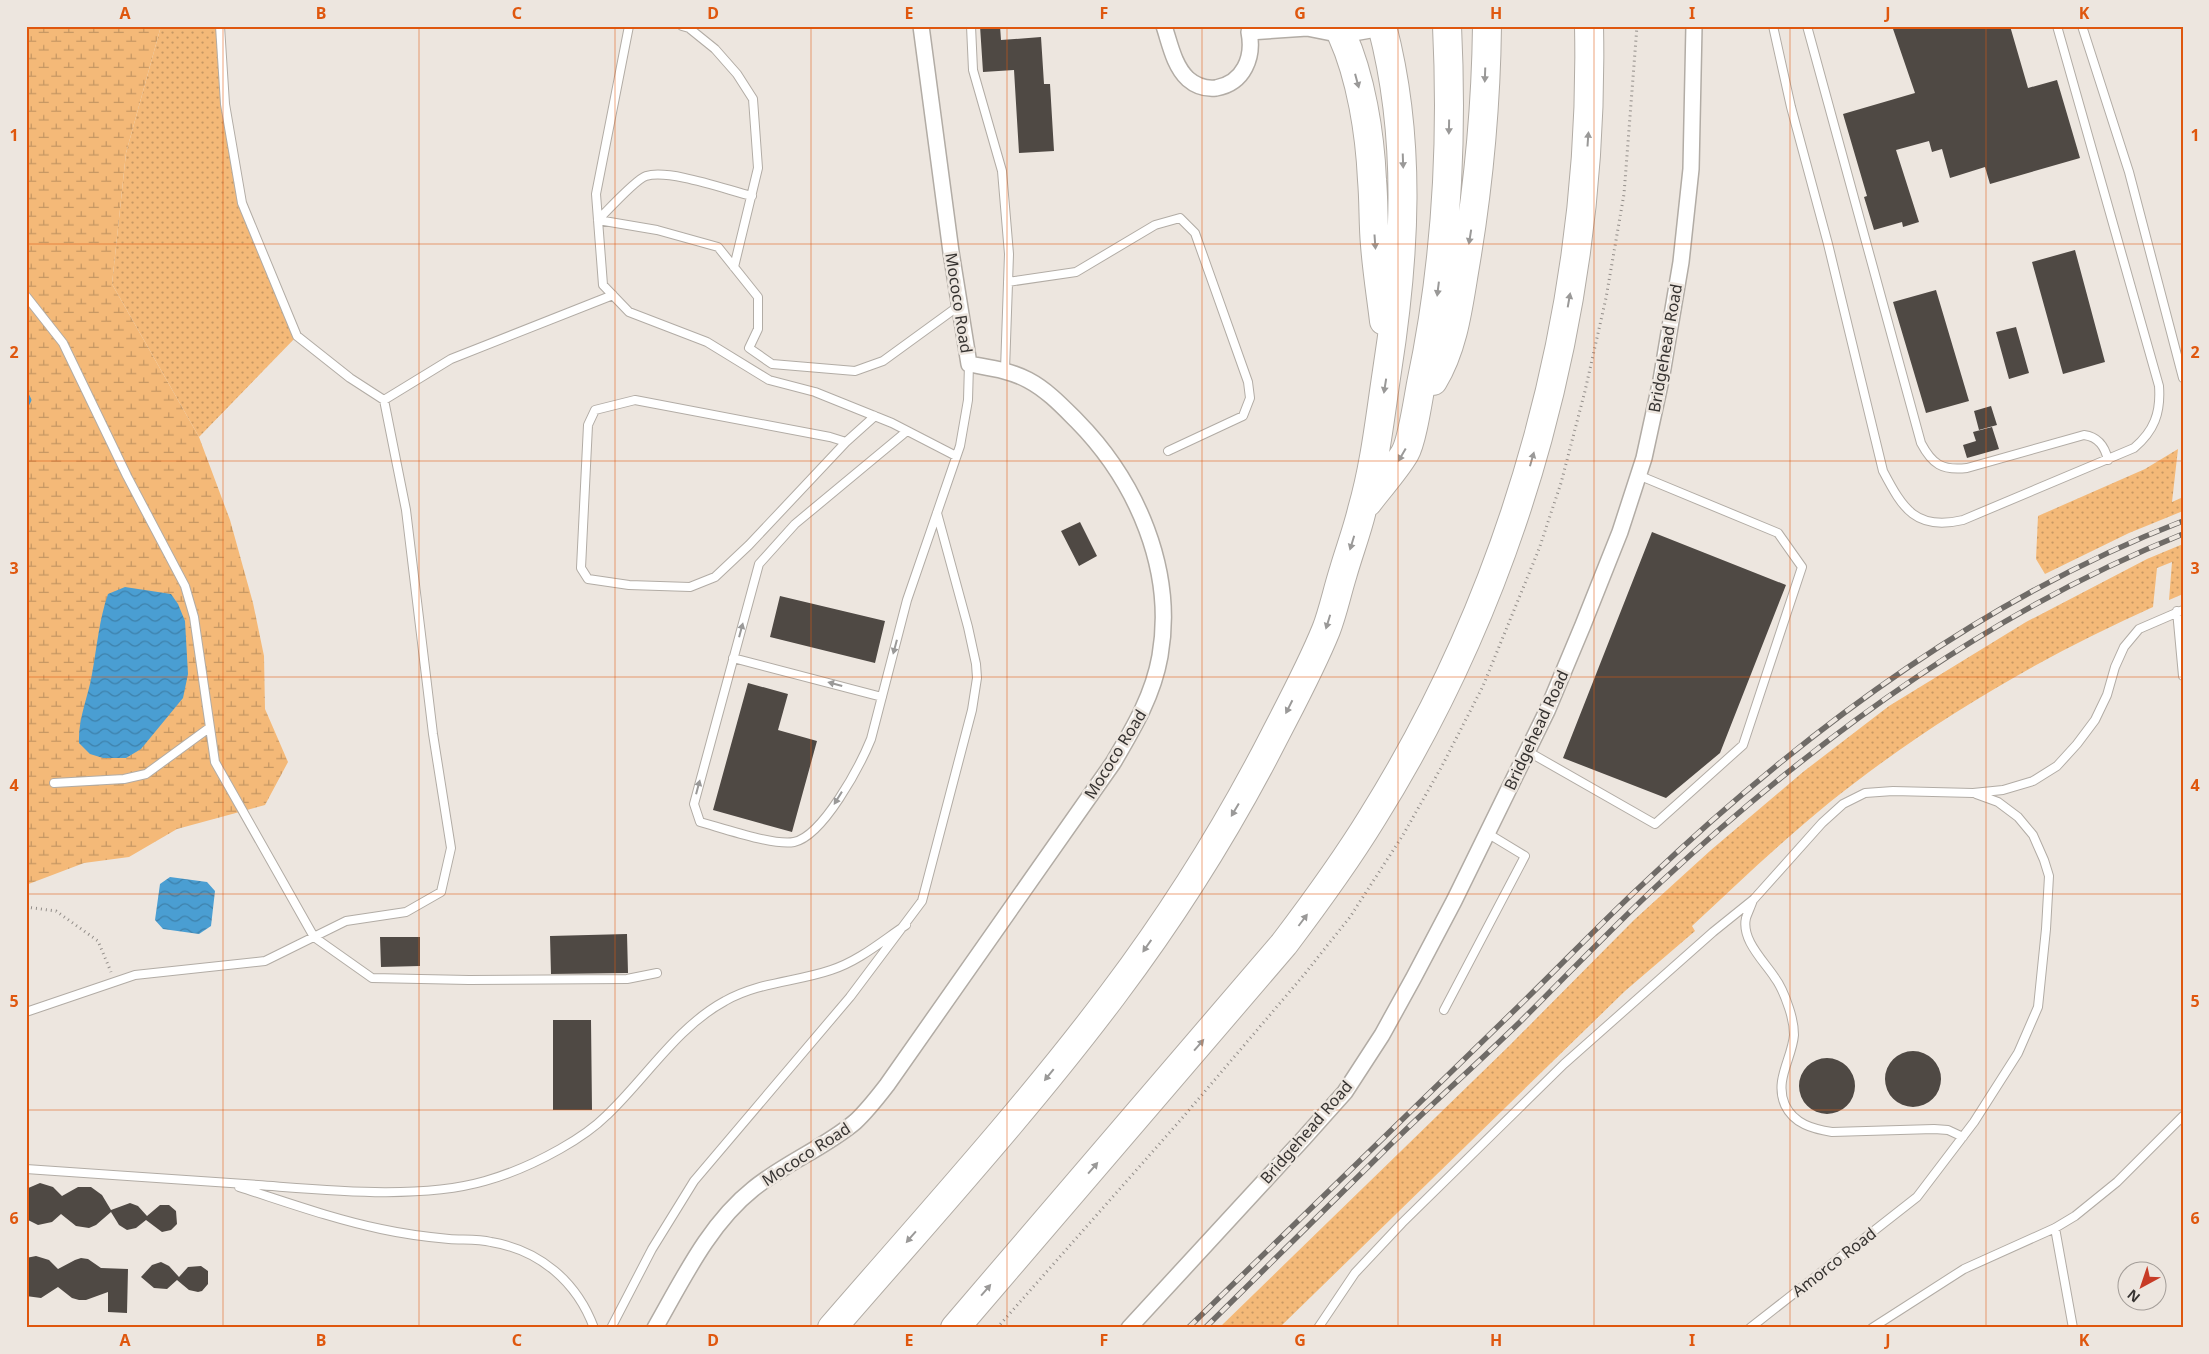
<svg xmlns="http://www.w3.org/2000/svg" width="2209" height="1354" font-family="'Noto Sans',sans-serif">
<defs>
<pattern id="grass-dots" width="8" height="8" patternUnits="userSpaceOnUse" patternTransform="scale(1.25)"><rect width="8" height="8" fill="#f4b978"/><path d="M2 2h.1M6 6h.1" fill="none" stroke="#c69763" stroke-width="1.8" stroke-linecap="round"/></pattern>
<pattern id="wetland-marsh" width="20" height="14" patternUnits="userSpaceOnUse" patternTransform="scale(1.25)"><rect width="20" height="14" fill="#f4b978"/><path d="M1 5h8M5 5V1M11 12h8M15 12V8" fill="none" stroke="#c69763"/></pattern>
<pattern id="water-waves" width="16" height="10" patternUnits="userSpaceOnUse" patternTransform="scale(1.25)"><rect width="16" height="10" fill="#4a9ed2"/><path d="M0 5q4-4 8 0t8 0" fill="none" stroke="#3e81ab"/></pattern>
</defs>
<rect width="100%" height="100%" fill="#ede6df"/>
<!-- grass -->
<path fill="url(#grass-dots)" d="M161 26H220L225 104 242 203 297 336 199 437 112 284 126 153Z
M2178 449 2172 502 2181 498 2183 486V511L2129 533 2045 574 2036 559 2038 516 2145 469Z
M2183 544V594L2169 600 2172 562 2157 568 2153 607C2037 659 1929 723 1830 802 1782 841 1737 884 1692 926L1695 931 1625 991 1279 1328H1219L1510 1045 1634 920 1711 850 1803 772 1889 706 2026 622 2147 559Z"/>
<!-- wetland -->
<path fill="url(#wetland-marsh)" d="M26 26H161L126 153 112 284 199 437 230 520 253 603 264 656 265 709 288 762 265 805 177 829 129 857 84 863 26 885Z"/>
<!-- water -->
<path fill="url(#water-waves)" d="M125 587 171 594 178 604 185 621 188 674 183 698 141 749 126 758H103L90 754 79 743C78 718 88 698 92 674 97 647 99 620 108 594Z
M170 877 207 882 215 891 211 926 199 934 163 929 155 920 160 884Z"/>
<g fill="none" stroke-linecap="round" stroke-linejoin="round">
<!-- stream -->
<path stroke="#4a9ed2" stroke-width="5" d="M26 394 29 400 26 406"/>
</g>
<!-- building -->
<path fill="#4f4944" d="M980 26H1000L1001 40 1041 37 1044 84H1050L1054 151 1019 153 1014 70 983 72Z
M1892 26H2010L2028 88 2057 80 2080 158 1990 184 1985 167 1950 178 1942 149 1932 152 1929 141 1896 150 1919 222 1903 227 1902 222 1874 230 1864 197 1867 196 1843 114 1915 93Z
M2075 250 2105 362 2063 374 2032 262Z
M1936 290 1969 401 1926 413 1893 302Z
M2016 327 2029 373 2009 379 1996 332Z
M1991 406 1997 425 1979 430 1974 411Z
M1992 427 1999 449 1967 458 1963 445 1976 441 1973 432Z
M1080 522 1097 556 1079 566 1061 531Z
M1652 532 1786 585 1720 753 1666 798 1563 758Z
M780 596 885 621 875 663 770 637Z
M748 683 788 694 778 730 817 741 792 832 713 810Z
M627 934 628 973 551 974 550 936Z
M380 937H420V966L381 967Z
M553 1020H591L592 1110H553Z
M1885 1079a28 28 0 1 1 56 0a28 28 0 1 1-56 0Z
M1799 1086a28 28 0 1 1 56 0a28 28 0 1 1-56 0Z
M40 1183 53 1187 62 1196 78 1187H91L102 1195 111 1210 130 1203 138 1206 147 1216 160 1205H169L176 1211 177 1224 171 1230 162 1232 146 1220 136 1228 127 1230 119 1225 111 1212 96 1225 89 1228 76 1226 61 1214 52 1222 38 1225 26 1219V1189Z
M36 1256 49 1260 58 1269 75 1260 81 1258 88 1259 101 1268 128 1269 127 1313 108 1312V1292L86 1300H79L72 1298 58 1287 41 1298 26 1296V1258Z
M161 1262 169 1266 179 1277 188 1267 201 1266 208 1271V1284L202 1291 198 1292 189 1290 177 1280 167 1289 154 1288 141 1277 152 1265Z"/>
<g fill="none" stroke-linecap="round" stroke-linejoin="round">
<defs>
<path id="service" d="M629 26 596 194 603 285 629 312 707 342 769 380 815 392 892 423 956 456
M682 26 689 28 715 49 737 74 753 99 758 168 734 267
M971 26 973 70 1002 171 1009 254 1005 370
M1773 26 1791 107 1828 244 1883 471C1903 509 1916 531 1963 520L2134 448C2154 431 2161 413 2159 386L2057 26
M1807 26 1921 443C1932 464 1942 471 1967 468L2084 435C2099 437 2105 447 2108 460
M2082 26 2129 172 2183 378
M598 220 657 230 718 247 758 297V329L749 348 772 364 855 371 883 361 960 305
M598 220C607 211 636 179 646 176 670 169 727 190 752 196
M1008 282 1076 272 1155 225 1180 218 1195 233 1248 382 1250 398 1243 416 1168 451
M26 296 63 343 127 476 185 586 194 617 215 762 314 937 372 978 469 980 627 979 657 973
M384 400 451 359 613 295
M907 431 795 524 759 564 694 804 700 822C722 828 774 846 794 842 823 836 860 766 871 739L907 600 960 446 968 400 969 364
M846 442 749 545 715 577 690 587 629 585 588 579 581 568 588 425 595 410 635 400 830 437 846 442 875 416
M2177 611 2183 676
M733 658 882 697
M1527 751 1655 824 1743 745 1802 567 1778 533 1638 475
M54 783 124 779 146 774 209 728
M1753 900C1751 906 1748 912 1746 918 1741 940 1764 961 1775 978 1781 986 1786 999 1789 1008 1792 1017 1794 1026 1794 1035 1792 1059 1774 1080 1785 1105 1794 1124 1813 1129 1832 1132L1934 1129 1948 1130 1963 1137
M1444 1010 1525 856 1487 833
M26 1012 135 975 265 961 346 921 406 912 441 892 451 848 433 734 406 510 384 400 350 378 297 336 242 203 225 104 220 26
M26 1169C103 1174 181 1180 258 1185 326 1190 419 1200 485 1181 510 1174 537 1162 560 1149 576 1140 594 1128 607 1115 646 1078 677 1027 725 1001 758 982 796 982 831 970 859 961 882 941 906 925
M239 1187C286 1202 333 1219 381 1229 404 1234 427 1237 449 1239 463 1240 478 1239 491 1242 540 1250 577 1282 594 1328
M2055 1228 2073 1328
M611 1328 652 1249 694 1181 850 997 922 901 972 710 977 678 976 664 968 627 937 513
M1318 1328 1355 1273 1402 1223 1564 1064 1713 932 1754 899 1822 823 1843 804 1865 793 1893 791 1973 793 2003 790 2033 781 2057 766 2077 744 2095 720 2107 695 2115 667 2124 647 2139 629 2183 610
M1750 1328 1917 1197 1974 1122 2018 1053 2038 1007 2046 929 2049 876 2044 860 2033 835 2018 817 1998 802 1976 794
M1872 1328 1964 1269 2055 1228 2075 1216 2117 1182 2183 1116"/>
<path id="minor" d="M1164 26C1170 44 1174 66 1188 79 1196 86 1206 89 1216 88 1244 83 1254 57 1249 32L1307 28 1342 35 1382 28
M655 1328C683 1279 709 1224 753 1189 785 1163 824 1148 855 1122 867 1111 877 1098 887 1085L1113 763C1133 729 1153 696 1160 656 1175 570 1137 482 1077 421 1062 406 1047 390 1028 380 1009 370 990 368 969 364L951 252 921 26
M1129 1328 1304 1138 1345 1092 1382 1035 1414 977 1454 901 1547 711 1583 625 1620 532 1644 458 1661 380 1681 262 1691 169 1694 26"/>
<path id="motorway" d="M1342 35C1361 77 1370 134 1372 180 1374 202 1373 224 1375 245 1377 271 1381 296 1384 321
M1433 381C1453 348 1458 309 1464 272 1478 191 1486 109 1487 26
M1368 502C1380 486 1395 470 1405 453 1412 441 1418 400 1421 384 1446 266 1453 147 1447 26
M832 1328C927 1218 1026 1110 1113 994 1174 913 1228 827 1274 737 1292 702 1311 667 1326 630 1333 612 1337 592 1343 573 1349 552 1357 531 1362 510 1375 465 1380 417 1387 371 1405 256 1412 140 1382 26
M955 1328 1284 944C1315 903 1345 862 1372 818 1519 583 1595 303 1589 26"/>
</defs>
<!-- service casing -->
<use href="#service" stroke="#b2aca5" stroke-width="10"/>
<!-- minor casing -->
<use href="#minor" stroke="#b2aca5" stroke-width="18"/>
<!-- motorway casing -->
<use href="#motorway" stroke="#b2aca5" stroke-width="30"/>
<!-- path -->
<path stroke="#928d89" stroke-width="3" stroke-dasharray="1 4" stroke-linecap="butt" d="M26 907 56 911 98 941 111 972
M997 1328 1178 1123 1303 976 1350 917 1403 835 1442 766 1483 686 1539 549 1561 483 1585 391 1606 298 1624 194 1637 26"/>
<!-- service -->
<use href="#service" stroke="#fff" stroke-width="8"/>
<!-- minor -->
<use href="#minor" stroke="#fff" stroke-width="15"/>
<!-- motorway -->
<use href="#motorway" stroke="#fff" stroke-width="28"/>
<defs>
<path id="rail" d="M1188 1328C1300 1219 1411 1111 1523 1002 1563 963 1602 922 1643 884 1799 735 1980 599 2183 521
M1205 1328C1264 1270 1323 1211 1382 1153 1427 1108 1475 1066 1521 1021 1567 975 1613 927 1661 882 1814 740 1988 612 2183 534"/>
</defs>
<!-- rail casing -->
<use href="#rail" stroke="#6f6b67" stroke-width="5.5"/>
<!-- rail -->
<use href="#rail" stroke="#ede6df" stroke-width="4" stroke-dasharray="11" stroke-linecap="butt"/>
</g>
<!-- one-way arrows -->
<defs><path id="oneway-solid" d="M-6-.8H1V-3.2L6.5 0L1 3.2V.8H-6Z" transform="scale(1.25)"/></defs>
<g fill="#9a9998">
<use href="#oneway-solid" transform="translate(1485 75) rotate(92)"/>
<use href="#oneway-solid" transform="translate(1357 81) rotate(75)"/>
<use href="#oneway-solid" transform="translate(1449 127) rotate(91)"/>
<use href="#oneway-solid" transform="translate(1588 139) rotate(-86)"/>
<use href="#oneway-solid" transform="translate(1403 161) rotate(88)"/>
<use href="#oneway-solid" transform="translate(1470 237) rotate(99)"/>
<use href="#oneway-solid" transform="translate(1375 242) rotate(86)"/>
<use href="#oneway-solid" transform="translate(1438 289) rotate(97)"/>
<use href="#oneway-solid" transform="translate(1569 300) rotate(-80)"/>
<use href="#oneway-solid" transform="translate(1385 386) rotate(99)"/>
<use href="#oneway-solid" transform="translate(1402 455) rotate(120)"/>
<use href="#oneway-solid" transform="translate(1532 459) rotate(-74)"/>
<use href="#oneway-solid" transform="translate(1352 543) rotate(107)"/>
<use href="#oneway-solid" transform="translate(1328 622) rotate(107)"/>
<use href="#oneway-solid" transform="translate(741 630) rotate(-75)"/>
<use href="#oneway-solid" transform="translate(895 647) rotate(105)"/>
<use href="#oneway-solid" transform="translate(835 684) rotate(-165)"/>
<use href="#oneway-solid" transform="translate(1289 707) rotate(117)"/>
<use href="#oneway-solid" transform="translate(698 787) rotate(-75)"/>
<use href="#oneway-solid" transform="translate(838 798) rotate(122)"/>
<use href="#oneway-solid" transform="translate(1235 810) rotate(121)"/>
<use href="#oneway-solid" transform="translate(1303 920) rotate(-53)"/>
<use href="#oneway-solid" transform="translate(1147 946) rotate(125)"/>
<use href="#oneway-solid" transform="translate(1199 1045) rotate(-49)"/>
<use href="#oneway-solid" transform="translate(1049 1075) rotate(129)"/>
<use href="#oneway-solid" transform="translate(1093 1168) rotate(-49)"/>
<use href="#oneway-solid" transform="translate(911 1237) rotate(131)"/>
<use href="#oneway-solid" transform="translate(986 1290) rotate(-49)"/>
</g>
<!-- grid -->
<path fill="none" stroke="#df570e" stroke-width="1" stroke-opacity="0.55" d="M223 26V1328M419 26V1328M615 26V1328M811 26V1328M1007 26V1328M1202 26V1328M1398 26V1328M1594 26V1328M1790 26V1328M1986 26V1328M26 244H2183M26 461H2183M26 677H2183M26 894H2183M26 1110H2183"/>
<g text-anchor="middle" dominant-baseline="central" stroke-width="5" stroke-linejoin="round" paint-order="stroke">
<!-- street labels -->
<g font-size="16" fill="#363331" stroke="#ede6df">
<text transform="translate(959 303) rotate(81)">Mococo Road</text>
<text transform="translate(1665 348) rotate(-80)">Bridgehead Road</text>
<text transform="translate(1536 730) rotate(-65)">Bridgehead Road</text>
<text transform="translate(1115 754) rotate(-58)">Mococo Road</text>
<text transform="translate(1306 1132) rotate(-49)">Bridgehead Road</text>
<text transform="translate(806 1154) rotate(-33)">Mococo Road</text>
<text transform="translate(1834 1262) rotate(-38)">Amorco Road</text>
</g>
</g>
<!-- border -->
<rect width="2209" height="1354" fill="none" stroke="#ede6df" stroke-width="55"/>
<!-- north arrow -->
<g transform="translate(2142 1286) rotate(220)"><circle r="24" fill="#ede6df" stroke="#a49e99"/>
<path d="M0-4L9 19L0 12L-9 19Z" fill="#c73b26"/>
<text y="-8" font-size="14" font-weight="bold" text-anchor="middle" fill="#363331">N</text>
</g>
<rect x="28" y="28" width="2154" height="1298" fill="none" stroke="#df570e" stroke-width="2"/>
<g font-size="16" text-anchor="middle" font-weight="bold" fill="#df570e">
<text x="125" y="19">A</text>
<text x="321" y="19">B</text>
<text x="517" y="19">C</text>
<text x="713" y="19">D</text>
<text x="909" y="19">E</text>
<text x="1104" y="19">F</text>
<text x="1300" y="19">G</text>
<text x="1496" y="19">H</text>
<text x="1692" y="19">I</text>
<text x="1888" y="19">J</text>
<text x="2084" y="19">K</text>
<text x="14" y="141">1</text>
<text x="2195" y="141">1</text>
<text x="14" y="358">2</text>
<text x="2195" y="358">2</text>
<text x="14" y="574">3</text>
<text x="2195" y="574">3</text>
<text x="14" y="791">4</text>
<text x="2195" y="791">4</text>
<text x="14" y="1007">5</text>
<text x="2195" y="1007">5</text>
<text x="14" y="1224">6</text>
<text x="2195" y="1224">6</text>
<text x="125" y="1346">A</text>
<text x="321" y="1346">B</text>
<text x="517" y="1346">C</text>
<text x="713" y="1346">D</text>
<text x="909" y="1346">E</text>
<text x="1104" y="1346">F</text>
<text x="1300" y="1346">G</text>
<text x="1496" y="1346">H</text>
<text x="1692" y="1346">I</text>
<text x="1888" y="1346">J</text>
<text x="2084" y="1346">K</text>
</g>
</svg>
